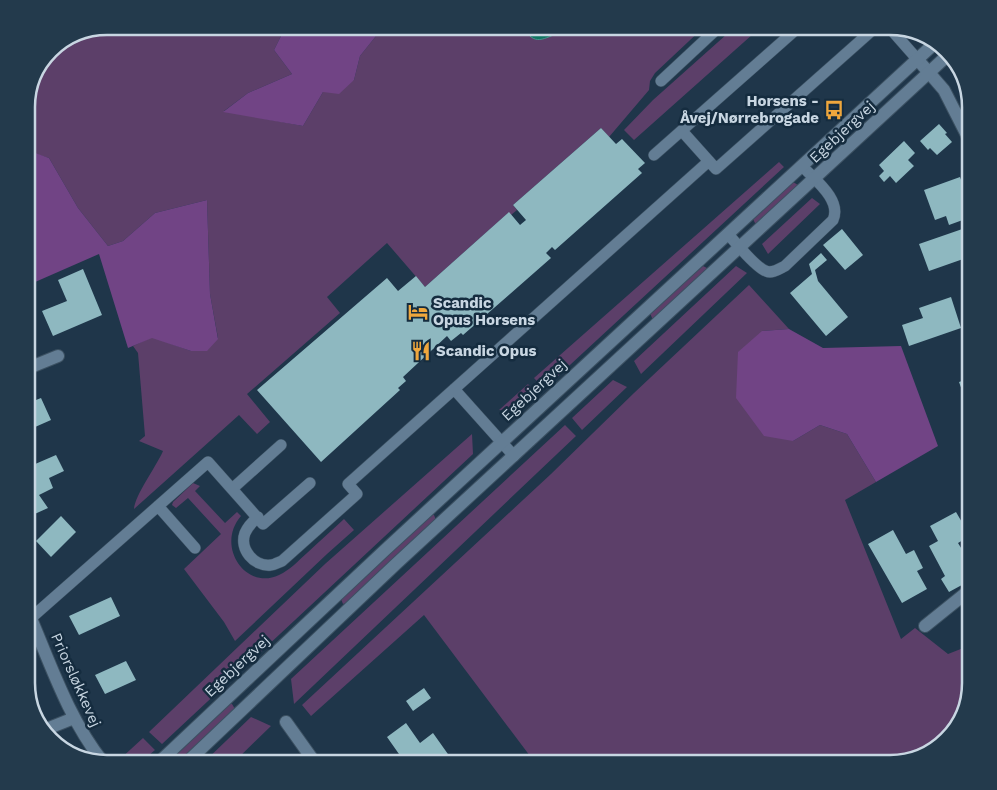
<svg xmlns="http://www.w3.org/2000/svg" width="997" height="790" font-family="'Work Sans',sans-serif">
<rect width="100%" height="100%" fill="#1f364a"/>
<!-- green -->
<path fill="#5c3f69" d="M107 26H286L274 50 292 74 248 93 224 111 303 126 323 92 354 80 360 56 384 26H705L655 73 650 81 649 90 609 137 601 128 513 205 517 210 511 215 508 213 425 287 387 243 327 297 340 313 247 394 270 422 257 434 239 415 134 509C135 495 156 467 163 451L139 441 145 436 138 353 133 346 152 337 191 351 218 338 210 294 207 200 155 213 123 241 108 246 78 208 49 158 26 151V101L49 56 52 58 72 39Z
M736 26H762L634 140 624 130 653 100Z
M779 162 784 167 544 389 534 378Z
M793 182 798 185 797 187 757 224 755 223 753 219Z
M812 198 820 204 768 254 762 244Z
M703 266 707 268V271L655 318H652L650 313Z
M736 266 747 273 641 374 634 361Z
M749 285 789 329 762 331 793 441 820 425 847 434 876 482 845 500 901 639 915 628 948 654 971 645V683L951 736 925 756 890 764H536L424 615 311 716 302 705 551 474 634 393Z
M613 380 627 387 582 430 572 418Z
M528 384 537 395 517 413 499 410Z
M565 425 576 436 294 704 291 679Z
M472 434 473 454 162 744 149 732 325 564Z
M193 483 200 486 195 491 225 523 237 512 241 516C215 546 246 591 279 575 290 570 298 561 307 553 319 542 332 530 344 519L354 530 327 554 235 641 224 622 184 569 221 534 188 498 176 508 172 505 173 502Z
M431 515H434L436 520 346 603 343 604 341 599Z
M229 704H232L235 709 179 762 174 757Z
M251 717 271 726 232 764H202Z
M143 738 155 750C142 761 136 769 119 760Z"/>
<!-- forest -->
<path fill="#714485" d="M286 26H384L360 56 354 80 339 94 323 92 303 126 223 112 248 93 292 74 274 50Z
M27 150 49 158 78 208 108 246 123 241 155 213 207 200 210 294 218 339 207 351H191L152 338 128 348 99 254 26 286V202L31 200 26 186Z
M789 329 823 348 901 346 938 446 876 482 847 434 820 425 793 441 764 436 736 398 738 352 762 331Z"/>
<!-- water -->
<path fill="#0f7462" stroke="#469188" d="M523 26H577C572 29 566 30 561 32 544 38 534 48 523 26Z"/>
<!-- building -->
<path fill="#8eb8c0" d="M939 124 947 133 945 134 952 142 937 155 930 148 928 150 920 141Z
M601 128 616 144 622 139 645 163 638 169 642 173 555 250 552 247 546 253 551 258 463 335 461 333 451 341 447 336 403 377 406 381 398 388 400 390 321 462 257 390 387 278 398 291 416 276 425 287 509 212 520 225 526 220 513 205Z
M904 141 915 153 908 160 914 166 896 183 890 176 884 182 879 176 884 171 879 165Z
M960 177 971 208V217L949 225 946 216 935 220 924 190Z
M971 226V260L967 261 966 258 929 271 919 244Z
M842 229 863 255 845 270 823 245Z
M821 253 827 260 815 270 818 281 848 317 826 336 790 293 812 274 809 264Z
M83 269 102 315 53 336 42 311 67 301 58 280Z
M951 297 961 328 909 346 902 325 923 318 919 308Z
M971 378V391L963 393 959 382Z
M41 398 51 420 26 431V404Z
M56 455 64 471 49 478 53 488 39 495 48 508 28 517 26 514V468Z
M956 512 970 536 958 543 971 564V580L949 592 941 579 945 576 929 546 938 541 930 526Z
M61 516 76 532 51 557 36 541Z
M893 530 906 554 914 550 923 568 917 571 927 589 902 603 868 544Z
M111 597 120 616 79 635 69 616Z
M126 661 136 680 105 694 95 675Z
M424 688 431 698 413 711 406 701Z
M406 723 420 743 433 733 455 764H421L418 760 413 764H406L387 737Z"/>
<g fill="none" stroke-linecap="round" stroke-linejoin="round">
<defs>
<path id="service" d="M888 26 918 60
M661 81 720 26
M682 131 716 169 877 26
M654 155 800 26
M728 234C735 242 756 268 766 271 772 274 779 269 785 266L833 220C842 200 815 180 802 166
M454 389 514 456
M232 489 281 445
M158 506 195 548
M258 517C252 522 248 526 245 533 239 549 254 567 271 565 274 565 279 562 282 561L357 494 348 484 709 161
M31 618 208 462 263 524 310 483"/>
<path id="minor" d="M918 60 944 90 971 143
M26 369 58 356
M26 607C49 659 67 717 103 762
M925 626 966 593 971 591
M286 722 316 764
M44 730 74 718"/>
<path id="tertiary" d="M157 764 385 550 935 43
M185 764 397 563 949 54"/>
</defs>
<!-- service casing -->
<use href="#service" stroke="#3c5162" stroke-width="12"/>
<!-- minor casing -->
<use href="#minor" stroke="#3c5162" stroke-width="14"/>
<!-- tertiary casing -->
<use href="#tertiary" stroke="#3c5162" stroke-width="14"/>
<!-- service -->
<use href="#service" stroke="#637d94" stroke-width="11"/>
<!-- minor -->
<use href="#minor" stroke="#637d94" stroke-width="12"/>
<!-- tertiary -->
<use href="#tertiary" stroke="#637d94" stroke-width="12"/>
</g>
<!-- icons -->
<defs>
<symbol id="bus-bare" viewBox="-9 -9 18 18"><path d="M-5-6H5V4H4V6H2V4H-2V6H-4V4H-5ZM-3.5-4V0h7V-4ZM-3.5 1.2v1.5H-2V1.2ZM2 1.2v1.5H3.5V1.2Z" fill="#efa73d" stroke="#152c3f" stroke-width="2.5" paint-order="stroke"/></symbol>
<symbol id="hotel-bare" viewBox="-9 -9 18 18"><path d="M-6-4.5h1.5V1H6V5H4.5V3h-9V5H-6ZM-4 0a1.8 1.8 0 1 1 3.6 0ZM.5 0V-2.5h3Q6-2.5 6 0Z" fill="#efa73d" stroke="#152c3f" stroke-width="2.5" paint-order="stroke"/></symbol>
<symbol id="restaurant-bare" viewBox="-9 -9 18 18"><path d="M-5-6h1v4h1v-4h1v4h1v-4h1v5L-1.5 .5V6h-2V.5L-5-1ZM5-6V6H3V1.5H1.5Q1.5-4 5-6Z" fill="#efa73d" stroke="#152c3f" stroke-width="2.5" paint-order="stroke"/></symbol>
</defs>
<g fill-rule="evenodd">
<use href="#bus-bare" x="820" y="96" width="28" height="28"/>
<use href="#hotel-bare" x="404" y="298" width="28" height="28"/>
<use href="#restaurant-bare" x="407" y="337" width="28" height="28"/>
</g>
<g text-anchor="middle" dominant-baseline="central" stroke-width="5" stroke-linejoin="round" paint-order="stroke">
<!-- poi labels -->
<g font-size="15" font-weight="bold" fill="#c8d6e2" stroke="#152c3f" text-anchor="start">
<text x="819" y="101" text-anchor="end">Horsens -<tspan x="819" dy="17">Åvej/Nørrebrogade</tspan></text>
<text x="433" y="303">Scandic<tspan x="433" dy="17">Opus Horsens</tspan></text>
<text x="436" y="351">Scandic Opus</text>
</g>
<!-- street labels -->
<g font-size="15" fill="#c8d6e2" stroke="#152c3f">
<text transform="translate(842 132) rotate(-43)">Egebjergvej</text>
<text transform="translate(534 390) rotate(-43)">Egebjergvej</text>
<text transform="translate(237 666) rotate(-43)">Egebjergvej</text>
<text transform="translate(76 680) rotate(66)">Priorsløkkevej</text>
</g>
</g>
<!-- crop -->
<path d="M0 0H997V790H0ZM107 35H890A72 72 0 0 1 962 107V683A72 72 0 0 1 890 755H107A72 72 0 0 1 35 683V107A72 72 0 0 1 107 35Z" fill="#233a4c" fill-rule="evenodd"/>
<path fill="none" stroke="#c8d6e2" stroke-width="2.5" d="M107 35H890A72 72 0 0 1 962 107V683A72 72 0 0 1 890 755H107A72 72 0 0 1 35 683V107A72 72 0 0 1 107 35Z"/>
</svg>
